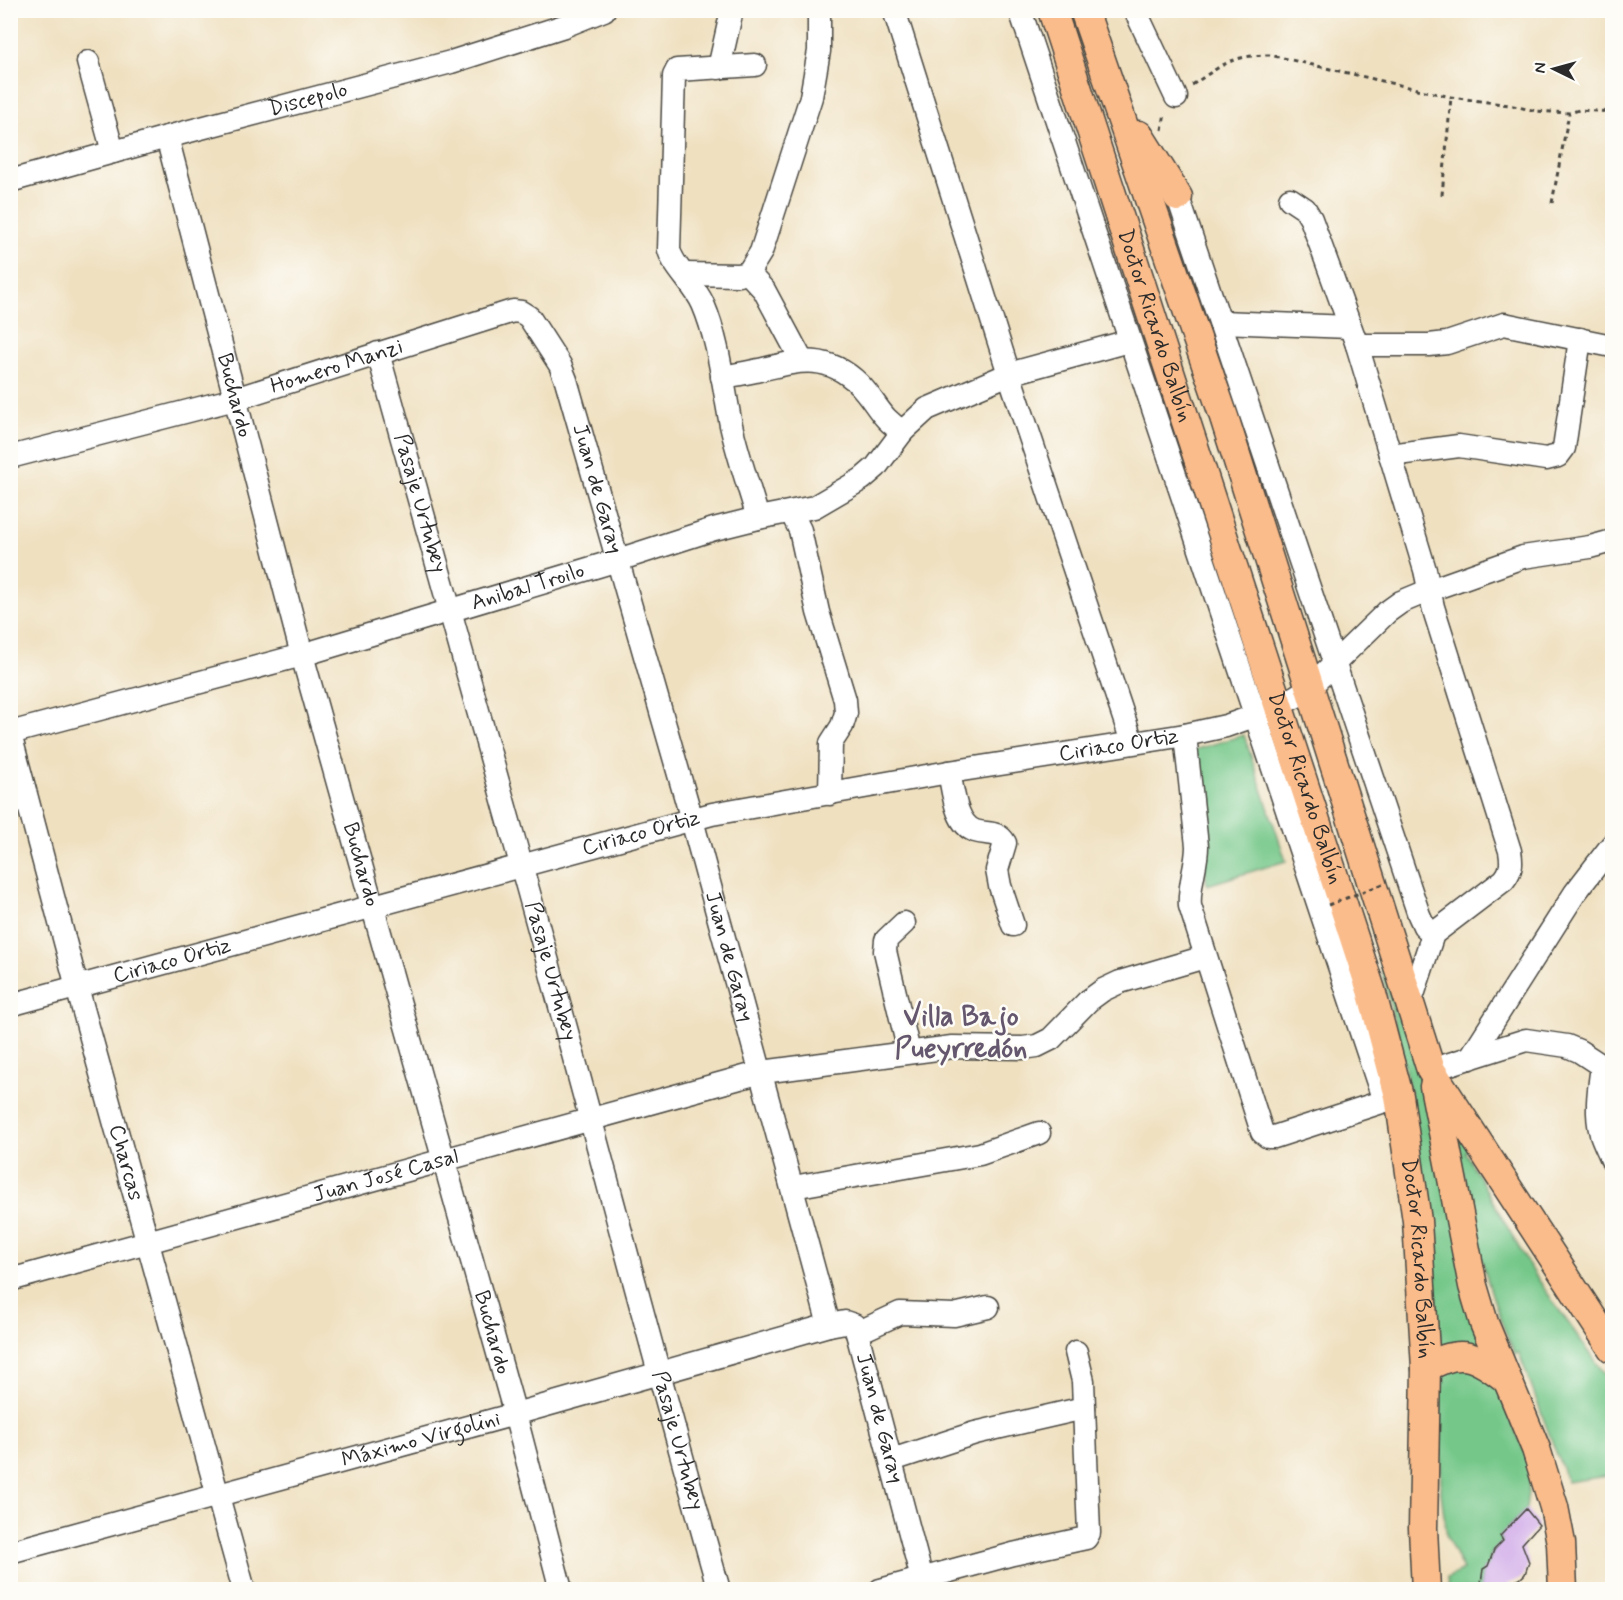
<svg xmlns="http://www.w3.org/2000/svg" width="1623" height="1600" font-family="Mynerve,sans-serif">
<rect width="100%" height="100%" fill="#fdfcf7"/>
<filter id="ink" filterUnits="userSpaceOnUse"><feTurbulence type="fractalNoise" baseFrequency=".0167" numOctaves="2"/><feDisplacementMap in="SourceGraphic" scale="12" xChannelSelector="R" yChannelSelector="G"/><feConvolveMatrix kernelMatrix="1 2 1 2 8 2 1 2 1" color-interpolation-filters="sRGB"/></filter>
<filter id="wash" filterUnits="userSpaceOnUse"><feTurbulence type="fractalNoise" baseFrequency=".008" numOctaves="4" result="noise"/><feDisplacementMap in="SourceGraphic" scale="24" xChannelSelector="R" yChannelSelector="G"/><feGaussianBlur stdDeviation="1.35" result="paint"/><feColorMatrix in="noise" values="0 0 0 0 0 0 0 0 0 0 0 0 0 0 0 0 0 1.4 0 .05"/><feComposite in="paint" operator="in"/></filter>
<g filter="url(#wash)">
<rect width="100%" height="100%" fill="#efe0c0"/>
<!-- green -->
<path fill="#75c789" stroke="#50795a" stroke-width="1.5" d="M1244 735 1286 861 1207 885 1190 751Z
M1374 940 1414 1026 1485 1354 1441 1352 1435 1279 1411 1099 1400 1045Z
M1450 1105 1474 1146 1465 1152 1529 1265 1552 1300 1612 1384V1480L1607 1476 1567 1482 1519 1353 1515 1354C1478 1275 1467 1189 1450 1105Z
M1440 1368H1489L1531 1467 1526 1509 1500 1536 1503 1543C1494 1548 1488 1555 1490 1566L1483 1569 1480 1589H1448L1447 1578 1463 1570 1447 1537 1441 1493Z"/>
<g id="blocks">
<!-- building -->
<path fill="#d1ace9" d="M1526 1509 1539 1525 1522 1544 1529 1562 1525 1574 1520 1579 1508 1584 1507 1590H1480L1483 1569 1488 1566 1494 1550 1503 1541 1500 1536Z"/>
</g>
</g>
<g filter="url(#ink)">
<use href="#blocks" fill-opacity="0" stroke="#484641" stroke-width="1.5"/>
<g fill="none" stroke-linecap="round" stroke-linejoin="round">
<defs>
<g id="minor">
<path d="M894 10 1009 374 1132 742"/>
<path d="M1020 10C1140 374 1264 737 1384 1101"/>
<path d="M1135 10 1176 97"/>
<path d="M88 62 113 152"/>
<path d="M755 65 677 70 674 76 669 250C674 268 694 284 703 304 719 341 723 385 731 425 738 456 749 487 758 518"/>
<path d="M719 68 732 10"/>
<path id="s1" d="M167 137 302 655 515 1414 561 1590"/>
<path id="s2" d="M10 181 167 137 451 62 564 26 604 10"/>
<path d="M1178 197 1419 915 1424 926 1433 934"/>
<path d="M1290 199 1305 209 1311 219 1357 345 1425 570 1433 607 1510 851C1512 863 1512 870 1504 880L1433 934 1410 1004"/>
<path d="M748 273 764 290 802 361"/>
<path d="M685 274 739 275 748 273 761 252 811 97 819 51V10"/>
<path d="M1221 322 1350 327"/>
<path d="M1357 345H1429L1447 343 1504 324 1612 346"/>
<path id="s3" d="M378 353C425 525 475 696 522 868 589 1108 651 1350 719 1590"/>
<path d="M722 377C734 375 747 373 759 370 798 361 826 352 859 384 876 401 881 420 903 431"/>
<path d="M1390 455 1459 446 1546 459 1558 456 1564 448 1580 339"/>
<path id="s4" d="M10 457 235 399 513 311 521 312 529 317 560 365 566 380 692 820 829 1325 845 1322 854 1325 857 1333 925 1590"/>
<path d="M791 512 800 530 818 612 845 700 846 713 842 726 831 743 830 794"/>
<path id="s5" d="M10 733 302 655 618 560 714 529 758 518 814 507 862 479 876 467 903 431 927 409 1009 374 1129 341"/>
<path id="s6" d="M10 734 77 987 244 1590"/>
<path d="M1185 735 1197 846C1197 867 1188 886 1190 906L1262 1132 1268 1137H1274L1397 1097"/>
<path d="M949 772C953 789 955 824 975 831 987 835 997 830 1005 843L997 870 1000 886 1013 925"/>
<path d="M904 923 886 940 885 951 909 1052"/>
<path id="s7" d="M10 1005 712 814 949 772 1185 735 1226 726 1257 715 1295 697 1309 688 1387 612 1401 602 1430 590 1523 557 1590 547 1612 541"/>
<path d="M1470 1058 1575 893 1612 845"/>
<path d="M1602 1066C1599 1088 1595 1112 1601 1134 1604 1143 1609 1152 1612 1160"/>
<path d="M1431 1070 1526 1040 1567 1046 1579 1051 1602 1066 1612 1065"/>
<path d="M793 1187 980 1154 1039 1133"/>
<path id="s8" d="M10 1280 762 1072 952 1047 1023 1048 1037 1046 1051 1039 1088 1001 1103 990 1120 982 1205 957"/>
<path d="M857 1333 900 1313 954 1315 988 1307"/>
<path d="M892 1460 975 1433 1084 1408"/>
<path id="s9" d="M10 1552 515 1414 829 1325"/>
<path d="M880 1590 1013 1554 1086 1538 1089 1533 1083 1381 1076 1352"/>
</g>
<g id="major">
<path id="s10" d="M1052 10 1371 990 1399 1096 1417 1221 1426 1368 1423 1528 1426 1590"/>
<path d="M1084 10 1224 417 1431 1070 1612 1348"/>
<path d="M1139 135 1178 197"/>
<path d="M1434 1086 1473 1286 1484 1323 1536 1449 1554 1507 1561 1543 1563 1590"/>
<path d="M1426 1368C1460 1347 1476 1355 1506 1379"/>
</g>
</defs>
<!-- minor casing -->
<use href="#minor" stroke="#484641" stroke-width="25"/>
<!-- major casing -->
<use href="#major" stroke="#484641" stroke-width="31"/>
<!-- path -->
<path stroke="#484641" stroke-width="3" stroke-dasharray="4.5 4.5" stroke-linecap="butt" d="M1192 85C1222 65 1232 55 1270 55L1451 97 1509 105 1536 111 1569 113 1579 110 1612 112
M1162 130 1165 113
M1442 195 1451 97
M1552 203 1569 113"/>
<!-- minor -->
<use href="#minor" stroke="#fff" stroke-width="22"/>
<!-- major -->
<use href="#major" stroke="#fabc8b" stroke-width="28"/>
<!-- path-bridge -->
<path stroke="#484641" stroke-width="3" stroke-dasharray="4.5 4.5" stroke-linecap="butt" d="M1328 905 1386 883"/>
</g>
</g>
<g text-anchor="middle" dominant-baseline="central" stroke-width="5" stroke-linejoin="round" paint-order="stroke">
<!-- street labels -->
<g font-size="22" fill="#2b2b2b" stroke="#fdfcf7">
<text stroke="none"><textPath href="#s2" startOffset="309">Discepolo</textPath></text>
<text stroke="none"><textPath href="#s10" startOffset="332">Doctor Ricardo Balbín</textPath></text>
<text stroke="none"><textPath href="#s4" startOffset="339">Homero Manzi</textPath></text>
<text stroke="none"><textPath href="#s1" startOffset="267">Buchardo</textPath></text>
<text stroke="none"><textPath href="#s4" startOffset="728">Juan de Garay</textPath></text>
<text stroke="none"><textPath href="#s3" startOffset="156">Pasaje Urtubey</textPath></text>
<text stroke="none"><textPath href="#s5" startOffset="538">Anibal Troilo</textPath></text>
<text stroke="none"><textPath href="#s7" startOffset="1140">Ciriaco Ortiz</textPath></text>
<text stroke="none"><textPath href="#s10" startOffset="818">Doctor Ricardo Balbín</textPath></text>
<text stroke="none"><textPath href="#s7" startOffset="654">Ciriaco Ortiz</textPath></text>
<text stroke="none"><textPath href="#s1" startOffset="753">Buchardo</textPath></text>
<text stroke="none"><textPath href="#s4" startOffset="1214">Juan de Garay</textPath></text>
<text stroke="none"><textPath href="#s7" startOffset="168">Ciriaco Ortiz</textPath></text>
<text stroke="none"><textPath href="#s3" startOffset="642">Pasaje Urtubey</textPath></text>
<text stroke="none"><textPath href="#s6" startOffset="444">Charcas</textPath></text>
<text stroke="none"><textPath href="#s8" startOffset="390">Juan José Casal</textPath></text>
<text stroke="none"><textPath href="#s10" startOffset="1304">Doctor Ricardo Balbín</textPath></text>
<text stroke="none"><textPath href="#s1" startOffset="1239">Buchardo</textPath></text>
<text stroke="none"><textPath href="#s4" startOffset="1718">Juan de Garay</textPath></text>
<text stroke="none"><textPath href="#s9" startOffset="426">Máximo Virgolini</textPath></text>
<text stroke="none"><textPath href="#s3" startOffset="1128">Pasaje Urtubey</textPath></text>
</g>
<!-- district labels -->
<g font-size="28" font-weight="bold" fill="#65586e" stroke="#fdfcf7">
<text x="961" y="1017">Villa Bajo<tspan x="961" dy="32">Pueyrredón</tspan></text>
</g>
</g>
<!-- margin -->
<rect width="1623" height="1600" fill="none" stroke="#fdfcf7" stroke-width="36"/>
<!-- north arrow -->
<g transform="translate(1554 69) rotate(275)" stroke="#fdfcf7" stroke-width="4.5" paint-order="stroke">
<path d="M0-4.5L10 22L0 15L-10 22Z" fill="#2b2b2b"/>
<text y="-9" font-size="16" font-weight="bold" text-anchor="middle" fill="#2b2b2b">N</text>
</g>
</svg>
